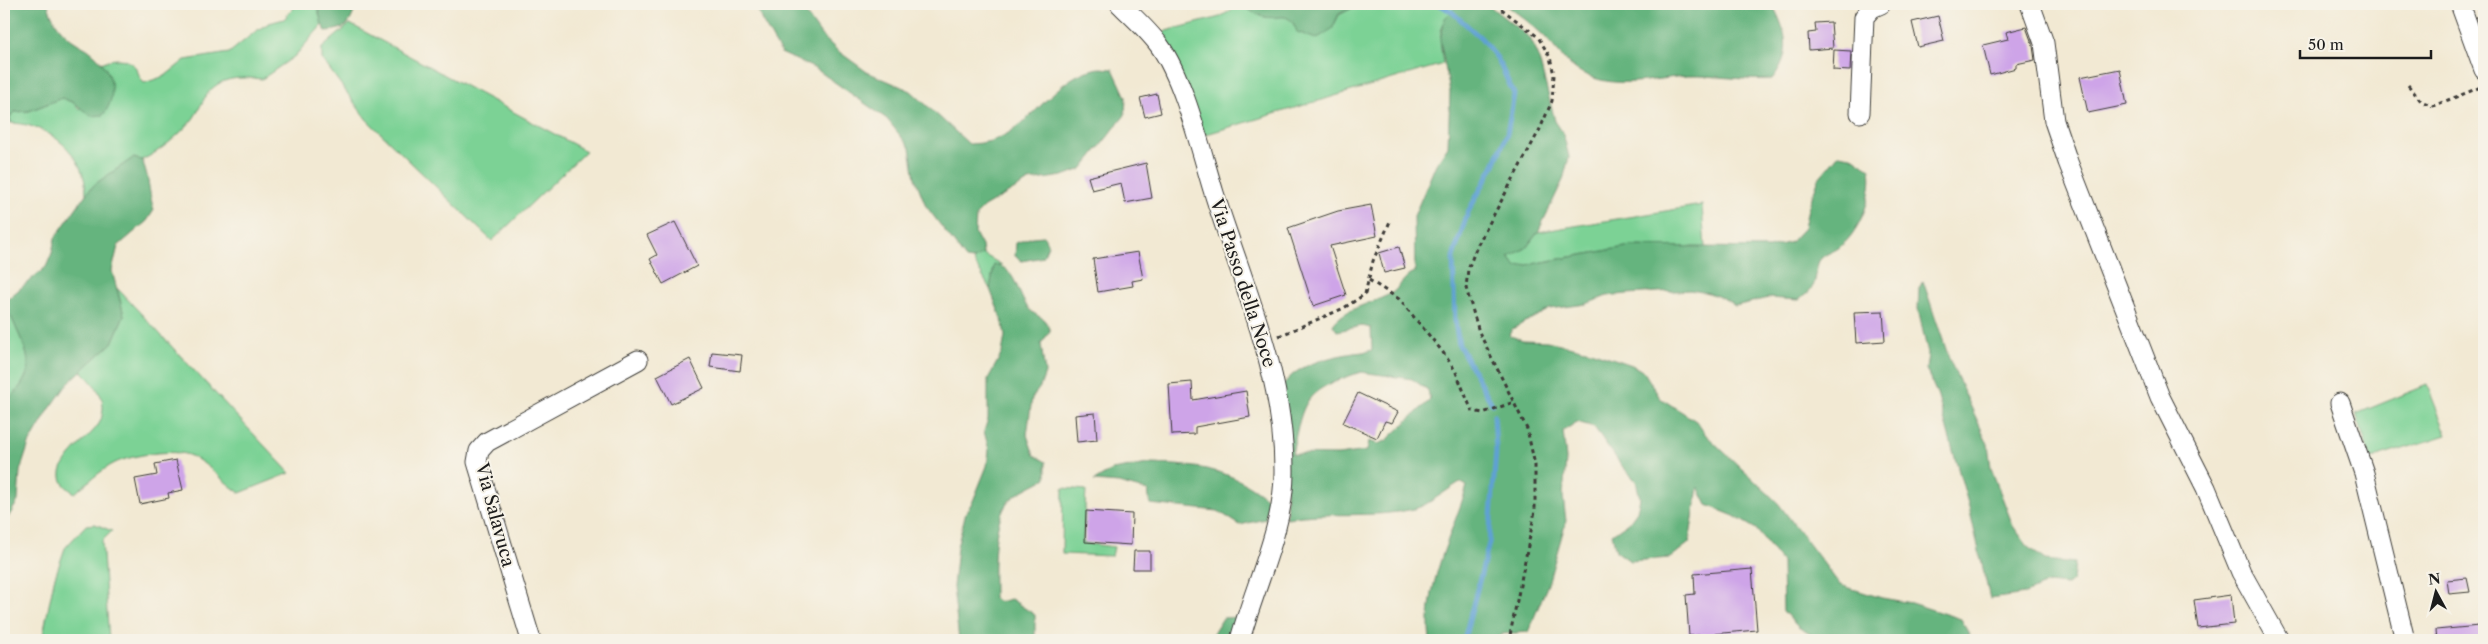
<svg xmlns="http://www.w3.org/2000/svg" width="2488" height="644" font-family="'Libre Caslon Text',serif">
<rect width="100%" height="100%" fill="#f7f3e8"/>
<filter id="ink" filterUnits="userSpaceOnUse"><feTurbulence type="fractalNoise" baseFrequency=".02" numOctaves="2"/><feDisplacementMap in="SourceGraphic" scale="10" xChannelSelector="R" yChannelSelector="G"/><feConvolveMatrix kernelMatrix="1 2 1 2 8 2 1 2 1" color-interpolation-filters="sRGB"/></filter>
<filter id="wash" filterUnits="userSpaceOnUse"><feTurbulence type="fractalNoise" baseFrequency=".0096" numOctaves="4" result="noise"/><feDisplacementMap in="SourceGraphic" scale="20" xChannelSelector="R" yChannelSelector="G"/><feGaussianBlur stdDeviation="1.12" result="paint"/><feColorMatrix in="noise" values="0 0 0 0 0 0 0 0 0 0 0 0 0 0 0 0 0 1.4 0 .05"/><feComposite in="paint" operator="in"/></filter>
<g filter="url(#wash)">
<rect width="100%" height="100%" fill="#f2e9d3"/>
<!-- green -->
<path fill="#7cd295" stroke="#4c7758" d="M294 4H317L322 25 295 56 262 79C243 77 222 76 209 92 202 100 199 111 193 119 179 135 161 151 142 160L133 158 95 184 86 194C86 154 49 124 11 123L10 116 15 112 29 111 62 98 74 103 79 109 110 77 101 63C113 58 127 56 136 68 139 73 139 78 144 83L165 76 185 60 229 53 256 31 269 23 284 19 294 8Z
M1241 4 1263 17 1285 16 1294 22 1332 29 1339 15 1360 4H1459C1437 26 1439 34 1443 64L1203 135 1158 33 1220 17Z
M350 24 586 151 492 241 367 120 322 59V48Z
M1702 205 1705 248 1631 246 1516 267 1509 257 1526 248 1538 232Z
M983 254 1002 265H994L990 289 973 260Z
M117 288 290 473 240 493C223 482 210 465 191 456 174 448 132 455 115 463 101 470 87 483 75 493 36 472 89 442 100 422 102 418 103 411 103 407 103 392 91 381 81 371L112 343 124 315Z
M11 316C29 359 41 369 4 404V317Z
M2427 385 2447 435 2371 459 2356 414Z
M1063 488 1086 490 1083 543 1114 547 1112 556 1062 554Z
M95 524 112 531 102 541 109 640H42L54 580 65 548 86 525Z"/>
<!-- forest -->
<path fill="#65b47e" stroke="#40684d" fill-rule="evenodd" d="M4 4H48C51 19 63 35 77 43 81 46 87 48 90 51 111 67 120 94 103 115L91 116 74 103 62 98 29 111 15 112 10 116 11 123 4 118Z
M317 4H357C349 24 350 29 326 31L322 25Z
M755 4H799L821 35 838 51 867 72 911 91 969 144C1029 144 1045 80 1094 69 1100 67 1108 69 1113 69L1126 97 1125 115 1082 169 1063 176 1029 181 984 207 976 215 975 233 982 246 983 254 973 260 966 259 926 206 915 178 910 148 887 119 816 69 781 53 762 21Z
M1241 4H1360L1339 14 1332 29 1316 39 1297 32C1288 7 1279 22 1262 16 1254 14 1248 9 1241 4Z
M1459 4H1487L1530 38 1538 55 1555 121 1563 133 1569 157 1563 180 1538 232 1526 248 1509 257 1516 267 1631 246 1769 248 1791 242 1804 228 1808 208 1819 178 1839 154 1851 156 1870 169C1874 193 1861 230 1841 246 1835 252 1824 253 1819 261 1816 267 1817 273 1815 280 1814 289 1805 295 1799 300L1769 298 1735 306 1725 299 1709 293 1690 290 1627 294 1607 296 1586 304 1550 309 1512 329 1510 336 1523 340 1547 341 1594 352 1632 365 1644 372 1660 398 1696 421 1706 435 1778 503 1840 585 1882 598 1911 603 1961 619 1970 636 1965 640H1843L1815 637 1798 627 1783 611 1782 562 1756 529 1734 516 1707 505 1698 487 1689 543 1670 558 1630 561 1616 551 1612 534 1629 522 1637 511 1640 498 1636 481 1622 466 1594 427 1577 422 1563 431 1566 459 1563 496 1566 521 1548 584 1528 632 1502 634 1498 640H1430C1423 588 1452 535 1467 486L1460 482C1448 489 1427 506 1414 509 1372 519 1329 511 1287 518L1282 387C1294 366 1325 358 1348 354 1356 352 1364 353 1372 350L1371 328 1362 326 1337 331 1333 325C1342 309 1373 303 1390 294 1400 289 1403 276 1415 272L1414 216 1436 164 1448 146 1450 92 1440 40 1445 18ZM1361 372 1412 379 1428 390 1430 400 1387 440 1378 444 1369 441 1367 451 1338 455 1292 454C1304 397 1304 391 1361 372Z
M1505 4H1772C1787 32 1793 53 1772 79 1744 81 1716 75 1688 76 1652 78 1616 91 1582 73 1566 65 1556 48 1544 36 1532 24 1518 14 1505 4Z
M133 158 142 160C150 179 148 191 154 210L147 221 118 246 112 271 124 315 112 343 69 382 49 410 29 444 20 471 18 501 4 524V404C41 369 29 359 11 316L4 317V302L46 267 52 253 55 238 86 194 95 184Z
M1044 236 1048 245 1043 257 1022 261 1015 256 1016 243 1032 237Z
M994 265C1016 266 1017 295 1029 309 1040 320 1043 313 1050 331L1041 344 1045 373 1040 387 1032 398 1027 435 1034 455 1046 462V478C1035 485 1019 491 1010 500 991 520 994 572 994 598L999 602 1011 599 1035 615V640H959L953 587 957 547 966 512 973 501 987 466 989 450 984 431 988 419V379L1002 353 1005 336 1003 323 990 289Z
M1923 281 1950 361 1988 444 1991 468 2013 526 2029 548 2045 560 2075 563 2073 580 2067 585 2048 583 2025 594 1990 599 1969 507 1937 394 1926 369 1928 354 1918 309 1919 288Z
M1148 464C1197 465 1231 468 1270 501L1265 519 1240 525 1218 511 1150 504 1148 491 1119 483 1094 481 1112 470Z
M1238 617 1234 640H1209L1223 618Z"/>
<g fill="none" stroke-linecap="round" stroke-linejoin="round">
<!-- stream -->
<path stroke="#5fa1d3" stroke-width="5" d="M1439 4 1452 12 1481 38 1497 58 1514 94 1507 134 1494 165 1468 212 1453 257 1455 322 1459 345 1492 404
M1464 640 1489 543 1496 451 1494 415"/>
</g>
<g id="blocks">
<!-- building -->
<path fill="#cea4e8" d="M1938 16 1944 41 1918 47 1912 22Z
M1831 22 1833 48 1809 50 1808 33 1816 32 1815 23Z
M2026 27 2033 46 2035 60 2016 64V68L1990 75 1983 45 2008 39 2006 32Z
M1834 50 1851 51 1850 71 1833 70Z
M2120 69 2127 105 2088 113 2080 77Z
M1157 94 1161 113 1145 117 1140 98Z
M1146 163 1152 198 1125 203 1121 183 1092 190 1088 177Z
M1371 205 1377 236 1330 246 1346 295 1313 306 1288 228 1338 211Z
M675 222 697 266 663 284 650 259 657 255 647 235Z
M1399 247 1405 268 1384 273 1379 253Z
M1138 252 1143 279 1132 281 1133 286 1098 292 1093 259Z
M1883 311 1885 341 1856 343 1854 312Z
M712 352 742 355 740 371 710 367Z
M690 359 704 388 671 404 657 376Z
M1192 382 1193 400 1246 391 1250 417 1195 427V434L1172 435 1169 384Z
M1358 393 1398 412 1392 423 1385 421 1377 438 1343 423Z
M1095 413 1097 440 1077 442 1075 415Z
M176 460 183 490 168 493 169 498 140 504 135 479 157 475 155 464Z
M1086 511 1132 514 1131 545 1085 542Z
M1134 551H1150V569H1133Z
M1752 569 1757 630 1689 636 1686 595 1695 594 1694 574Z
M2467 578 2470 592 2449 594 2447 580Z
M2231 595 2234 624 2198 628 2194 600Z
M2479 626 2480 640H2437L2436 630Z"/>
</g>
</g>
<g filter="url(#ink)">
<use href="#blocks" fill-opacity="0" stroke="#3c3b37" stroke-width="1"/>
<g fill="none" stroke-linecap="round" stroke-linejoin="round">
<defs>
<path id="minor" d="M1120 4C1133 17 1148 30 1159 45 1184 79 1201 151 1214 193 1243 285 1285 375 1284 473 1284 528 1254 587 1240 640
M2030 4 2044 43 2054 121 2068 162 2160 397 2206 488 2241 572 2279 640
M2460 4 2484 70
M1860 113 1864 17 1872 8 1881 4
M2340 403 2364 473 2405 640
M531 640 477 462 479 451 487 442 638 360"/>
</defs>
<!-- minor casing -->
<use href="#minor" stroke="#3c3b37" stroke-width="21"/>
<!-- path -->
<path stroke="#3c3b37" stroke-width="3" stroke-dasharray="4 4" stroke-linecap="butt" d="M1495 4 1538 37 1550 57 1554 75 1552 101 1540 129 1477 246 1468 269 1466 288 1479 332 1527 429 1535 465V511L1509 640
M2408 85 2421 101 2433 106 2481 87
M1369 280 1399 299 1442 351 1455 370 1472 411 1483 413 1514 402
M1279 336 1344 308 1365 294 1373 261 1391 219"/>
<!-- minor -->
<use href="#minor" stroke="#fff" stroke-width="19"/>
</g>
</g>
<g text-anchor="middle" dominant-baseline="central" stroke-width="4" stroke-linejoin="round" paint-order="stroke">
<!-- street labels -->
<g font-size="18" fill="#1c1c1c" stroke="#f7f3e8">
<text transform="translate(1243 283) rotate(72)">Via Passo della Noce</text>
<text transform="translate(495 515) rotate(75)">Via Salavuca</text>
</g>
</g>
<!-- margin -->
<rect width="2488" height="644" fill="none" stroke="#f7f3e8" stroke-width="20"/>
<!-- north arrow -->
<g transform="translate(2436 592) rotate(353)" stroke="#f7f3e8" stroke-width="4" paint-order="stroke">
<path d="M0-4L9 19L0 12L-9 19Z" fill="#1c1c1c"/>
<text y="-8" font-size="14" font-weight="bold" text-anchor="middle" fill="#1c1c1c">N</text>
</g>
<!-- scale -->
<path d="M2300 50v8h131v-8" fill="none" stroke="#1c1c1c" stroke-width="2.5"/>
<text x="2308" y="50" font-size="15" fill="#1c1c1c" stroke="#f7f3e8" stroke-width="4" paint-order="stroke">50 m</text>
</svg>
